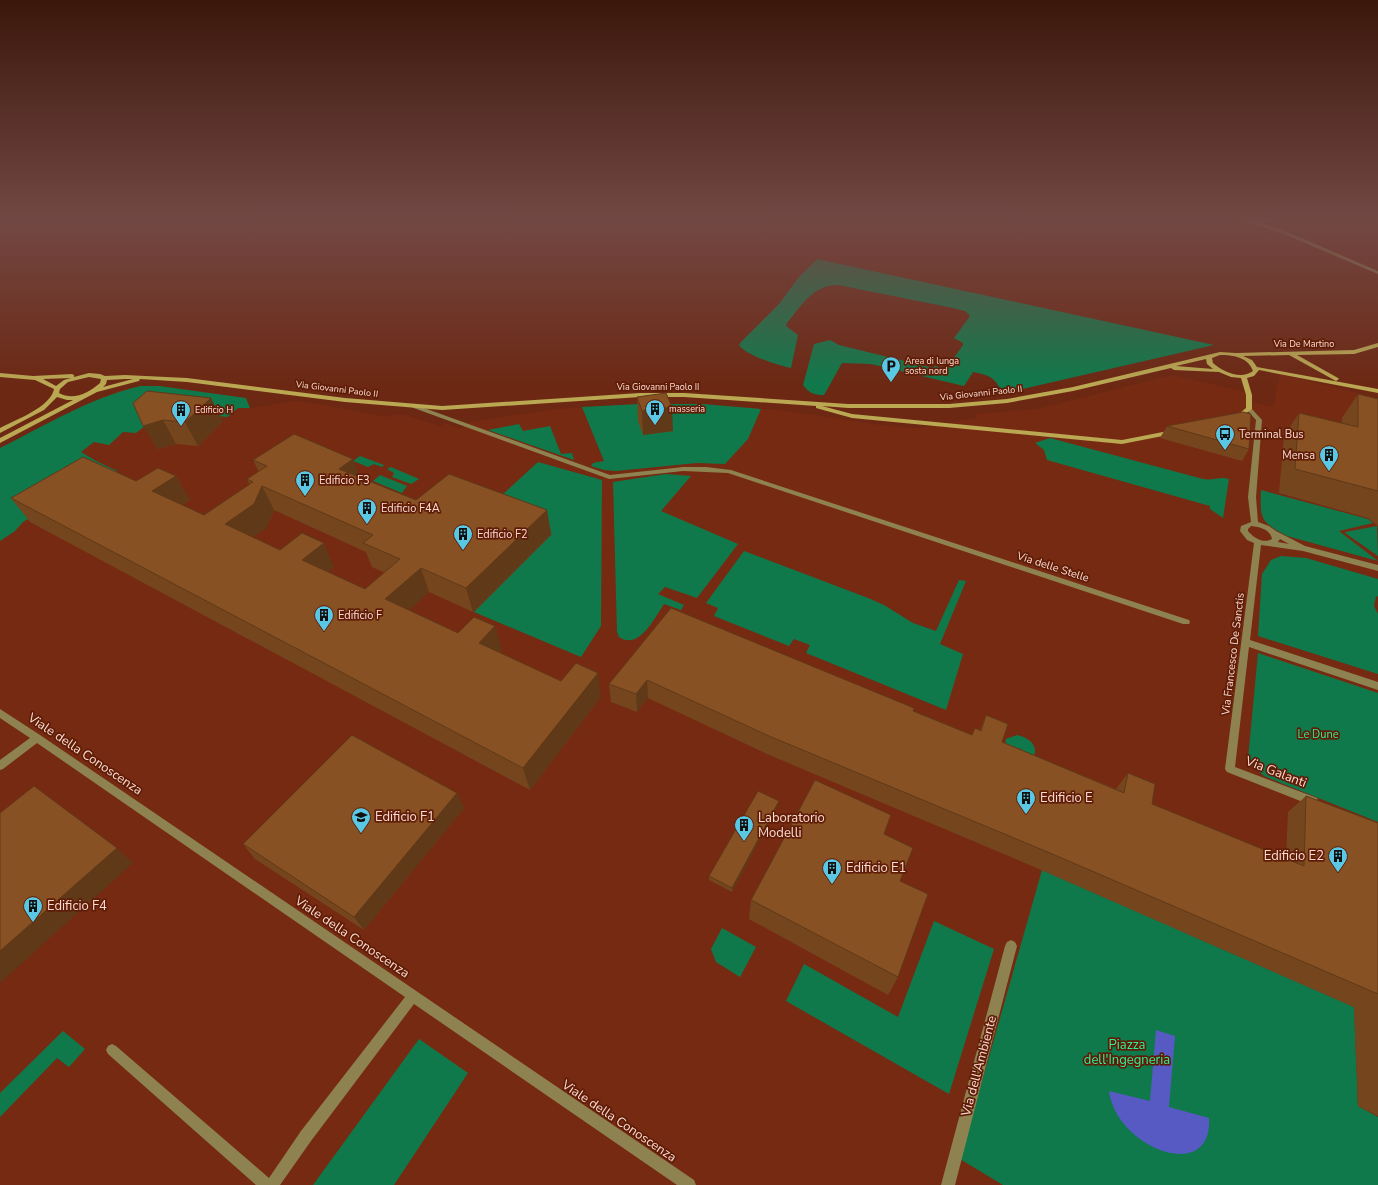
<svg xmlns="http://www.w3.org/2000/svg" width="1378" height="1185" font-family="'Nunito Sans',sans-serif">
<rect width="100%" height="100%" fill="#6c2813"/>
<!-- built -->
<path fill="#762a12" d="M1280 374 1378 398V1185H0V448L117 391 140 386H159L246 398 250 408 295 401 330 406 386 417 396 414 405 415 440 426 445 423 460 429 470 422 556 409 639 404H703L779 410 887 426 918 428 977 418 975 414 1037 409 1172 375 1242 391 1248 396 1247 401 1273 407Z"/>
<!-- green -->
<path fill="#10794b" d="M817 259 1214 345 1010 392 999 387C994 376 984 374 973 372L964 386 871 364 842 363 824 395C814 395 809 393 803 385L814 344 830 340 839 345 933 368 935 366 946 369 963 345V343L954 338 970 316 965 311 953 308 838 285C813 285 802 305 787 323L786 326 798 335 791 368C780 366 745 355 739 345L741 342 779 304 798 278Z
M140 386H159L246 398 250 408H238L227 417 207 415 216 406 176 401 136 433 123 432 109 445 94 442 81 452 96 461 117 471 102 480 96 478 23 522 15 531 0 541V448C46 425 90 398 140 386Z
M639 404H703L761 409 748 439 725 464 697 463 616 471 604 470 591 466 593 463 604 461 582 407Z
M519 424 523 431 550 426 561 454 572 453 574 460 488 430Z
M1050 438 1203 479C1213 481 1220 476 1229 479L1223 518 1210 509V506L1047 460 1044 450 1035 443Z
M360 456 384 465 382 467 374 464 368 467 353 461Z
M538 462 602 480 601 626 581 657 474 612 552 534 488 508Z
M391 467 419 479 411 484 392 477 394 473 387 469Z
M666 474 691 476 661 511 738 544 697 598 665 587 658 594 684 605 681 610 664 604C655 617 639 651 619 637L617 632 613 482Z
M380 475 407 486 402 493 373 481Z
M1261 490 1368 519 1373 523 1339 531 1378 561 1287 536C1260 521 1260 520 1261 490Z
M1377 526 1378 556 1345 533V532Z
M744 551 868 598 884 605 913 623 936 631 959 580 966 581 940 644 963 654 946 710 806 653 810 645 794 639 789 646 714 616 718 608 706 603Z
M1281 556 1306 558 1378 579V596L1376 597 1374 606 1378 614V674L1258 636 1262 574 1271 560Z
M1258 653 1378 693V822L1264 776 1257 770 1248 759Z
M1017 735C1027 737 1036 743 1035 753L1030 760 1020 748 1012 756 1005 746 1006 739Z
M1042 870 1354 1007 1358 1106 1378 1117V1185H1003L960 1159Z
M934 921 994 949 949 1094 786 1001 804 964 898 1017Z
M722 928 756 947 740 977 716 962 711 949Z
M63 1031 85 1049 69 1067 57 1058 0 1117V1093Z
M419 1039 468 1073 394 1185H313Z"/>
<!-- water -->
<path fill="#565ac2" d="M1156 1030 1175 1036 1169 1107 1209 1118C1213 1185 1116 1148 1109 1091L1150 1101Z"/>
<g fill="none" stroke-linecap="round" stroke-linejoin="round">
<!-- street -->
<path fill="#8e8350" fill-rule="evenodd" d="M1223 219 1249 221 1294 219 1257 223 1283 230 1378 271V274L1279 232 1249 223Z
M413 404 610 475 683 467H706L731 470 1189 620 1190 622 1189 624H1183L728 473 683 471 609 479 411 407 410 406Z
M1249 407 1251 408 1262 420 1256 497 1258 522 1269 526 1276 531 1305 546 1378 565V571L1303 551 1261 545 1250 640 1378 682V690L1249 647 1235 767 1317 798 1318 801 1317 804 1313 806 1227 772 1225 769 1254 543 1247 540 1240 531 1241 526 1251 522 1248 497 1256 420 1246 409ZM1251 526C1260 527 1270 529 1272 539 1263 544 1254 538 1248 531V529ZM1280 539 1289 544 1278 542Z
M0 709 40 735 694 1180 696 1185H677L414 1004 311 1141 280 1185H256L108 1054 106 1050 108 1046 112 1044 116 1046 269 1178 301 1131 405 997 37 743 3 769 0 770V760L30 738 0 718Z
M1011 940 1015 942 1017 946 955 1185H941L1005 946 1007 942Z"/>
<!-- secondary -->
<path fill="#baa853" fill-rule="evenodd" d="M1378 343V347L1354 354 1297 355 1338 378 1339 379 1336 381 1289 355 1243 356 1252 360 1257 367 1378 389V393L1259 370 1254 376 1247 378 1252 395V409L1237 420 1234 418 1235 417 1246 408V395L1241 378 1231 377 1219 372 1174 370 1171 368 1073 391 1007 403 949 408H848L822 406 852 414 1122 440 1173 430 1176 432 1173 434 1122 444 852 418 816 408V406L684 397H640L442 410 345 402 187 382 140 379 139 381 97 392 0 443V438L73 400H67L57 397 44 410 0 433V428C15 420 51 407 54 389L35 380 0 377V373L33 376 72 374 74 375V377L89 373 100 374 105 376 125 375 187 378 345 398 442 406 640 393H684L848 404H949L1007 399 1073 387 1220 352 1236 353 1354 350ZM1220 355C1233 355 1248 357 1253 371 1241 380 1223 372 1213 363L1212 358ZM1206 359 1207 364 1213 369 1176 366ZM89 377 101 379 100 383C89 393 73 401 59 393L60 389 68 382ZM71 378 64 380 56 386 43 379ZM125 379H133L103 387 106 384 107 380Z"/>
</g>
<!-- wall -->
<path fill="#75461e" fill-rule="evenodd" d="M1358 394 1378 399V526L1368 518 1279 493 1284 436 1299 413 1342 423V418Z
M637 397 673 431 643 435 638 421Z
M133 403 223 421 198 446 176 444 157 449Z
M1167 426 1249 449 1242 461 1160 438Z
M253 460 360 478 416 500 547 510 551 534 473 612 429 592 409 610 458 633 502 650 499 652 561 681 601 697 530 790 30 522 11 498 136 481 176 476 190 500 182 505 204 515 250 485 247 479 259 472ZM274 510 366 552 372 567 385 573 365 589 328 572 334 567 280 550 253 537 266 528Z
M671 608 913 711 972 735 975 728 980 730 986 715 1002 742 1116 789 1128 773 1152 804 1286 859 1288 812 1306 796 1378 823V1116L1358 1106 1354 1007 1039 869 767 754 648 698 637 712 611 702 609 684Z
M457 793 464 808 364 930 255 859 243 844Z
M778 805 732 892 709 880V876Z
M884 834 900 881 898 977 888 995 749 919 751 900Z"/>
<!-- shaded-wall -->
<path fill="#5f3918" d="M211 398 223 421 198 446 185 422Z
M672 407 673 431 643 435 642 411Z
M163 420 176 444 157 449 143 426Z
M353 459 362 482 339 469Z
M176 476 190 500 166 514 152 491Z
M262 486 274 510 266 528 238 548 225 524Z
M547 510 551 534 473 612 466 588Z
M324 543 334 567 314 584 302 560Z
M421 568 429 592 395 623 385 599Z
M495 626 502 650 486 666 479 643Z
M598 673 601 697 530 790 523 768Z
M647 680 648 698 637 712 636 694Z
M457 793 464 808 364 930 354 917Z
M779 801 778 805 732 892V888Z
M117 848 133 863 0 983V951Z"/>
<!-- building -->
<path fill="#885123" stroke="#5f3918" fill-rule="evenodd" d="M147 391 211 398 185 422 163 420 143 426 133 403Z
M666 393 672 407 642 411 637 397Z
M1358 394 1378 399V491L1295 469 1299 413 1358 427Z
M1243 412 1251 414 1249 449 1167 426Z
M294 434 353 459 339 469 416 500 449 474 547 510 466 588 421 568 385 599 458 633 474 617 495 626 479 643 561 681 576 663 598 673 523 768 11 498 83 457 136 481 158 468 176 476 152 491 204 515 253 482 247 479 267 466 253 460ZM262 486 373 535 363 543 400 559 365 589 302 560 324 543 302 533 280 550 225 524 254 504Z
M671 608 914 708 913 711 972 735 975 728 981 731 986 715 1008 724 1002 742 1124 793 1128 773 1155 784 1152 804 1304 866 1306 796 1378 823V994L1050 853 769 736 647 680 636 694 609 684Z
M352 735 457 793 354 917 243 844Z
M815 780 891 815 884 834 913 848 900 881 928 894 898 977 751 900Z
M34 786 117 848 0 951V813Z
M758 791 779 801 732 888 709 876Z"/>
<!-- sky -->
<linearGradient id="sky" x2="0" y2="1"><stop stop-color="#3b160a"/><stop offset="0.57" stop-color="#724844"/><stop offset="1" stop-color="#724844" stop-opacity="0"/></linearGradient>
<rect width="1378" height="385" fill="url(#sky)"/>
<!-- icons -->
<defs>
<symbol id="parking-pin" viewBox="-11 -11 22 30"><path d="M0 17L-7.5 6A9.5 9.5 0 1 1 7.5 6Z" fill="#59c8e5" stroke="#5f1d07"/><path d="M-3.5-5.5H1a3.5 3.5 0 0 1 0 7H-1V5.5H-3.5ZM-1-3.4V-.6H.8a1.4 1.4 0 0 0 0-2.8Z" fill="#111"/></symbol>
<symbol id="building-pin" viewBox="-11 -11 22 30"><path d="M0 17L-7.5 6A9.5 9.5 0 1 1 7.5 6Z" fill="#59c8e5" stroke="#5f1d07"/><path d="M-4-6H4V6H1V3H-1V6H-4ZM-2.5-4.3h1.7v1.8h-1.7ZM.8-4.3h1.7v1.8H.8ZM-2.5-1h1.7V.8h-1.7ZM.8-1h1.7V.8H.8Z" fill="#111"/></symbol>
<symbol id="bus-pin" viewBox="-11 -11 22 30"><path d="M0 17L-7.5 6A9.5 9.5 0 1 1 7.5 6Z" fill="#59c8e5" stroke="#5f1d07"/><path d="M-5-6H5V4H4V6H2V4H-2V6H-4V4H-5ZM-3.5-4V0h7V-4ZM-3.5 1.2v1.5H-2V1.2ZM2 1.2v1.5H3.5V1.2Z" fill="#111"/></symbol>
<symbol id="university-pin" viewBox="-11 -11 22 30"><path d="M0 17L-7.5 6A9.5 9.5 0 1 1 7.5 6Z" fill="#59c8e5" stroke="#5f1d07"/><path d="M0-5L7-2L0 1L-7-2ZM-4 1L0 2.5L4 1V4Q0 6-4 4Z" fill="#111"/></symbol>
</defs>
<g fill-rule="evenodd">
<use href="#parking-pin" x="880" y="355" width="22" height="30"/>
<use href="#building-pin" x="644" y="398" width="22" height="30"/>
<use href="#building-pin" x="170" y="399" width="22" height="30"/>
<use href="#bus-pin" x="1214" y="423" width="22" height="30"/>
<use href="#building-pin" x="1318" y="444" width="22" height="30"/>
<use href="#building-pin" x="294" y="469" width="22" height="30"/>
<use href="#building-pin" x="356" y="497" width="22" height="30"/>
<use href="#building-pin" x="452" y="523" width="22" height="30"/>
<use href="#building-pin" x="313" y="604" width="22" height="30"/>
<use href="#building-pin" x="1015" y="787" width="22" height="30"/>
<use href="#university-pin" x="350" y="806" width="22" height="30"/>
<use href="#building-pin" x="733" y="814" width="22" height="30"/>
<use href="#building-pin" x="1327" y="845" width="22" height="30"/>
<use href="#building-pin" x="821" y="857" width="22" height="30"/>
<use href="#building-pin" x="22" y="895" width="22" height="30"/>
</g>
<g text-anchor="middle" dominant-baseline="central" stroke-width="3.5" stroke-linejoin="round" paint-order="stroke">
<!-- far-street labels -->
<g font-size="9" fill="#fddbd1" stroke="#5f1d07">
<text x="1304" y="344">Via De Martino</text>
<text x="658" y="387">Via Giovanni Paolo II</text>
<text transform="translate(337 389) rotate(7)">Via Giovanni Paolo II</text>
<text transform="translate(981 393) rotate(-6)">Via Giovanni Paolo II</text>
</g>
<!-- far-poi labels -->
<g font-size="9" fill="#fddbd1" stroke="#5f1d07" text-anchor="start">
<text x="905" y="361">Area di lunga<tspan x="905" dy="10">sosta nord</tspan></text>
<text x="669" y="409">masseria</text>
<text x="195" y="410">Edificio H</text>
</g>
<!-- poi labels -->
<g font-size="11" fill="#fddbd1" stroke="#5f1d07" text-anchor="start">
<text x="1239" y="434">Terminal Bus</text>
<text x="1315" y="455" text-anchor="end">Mensa</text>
<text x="319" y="480">Edificio F3</text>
<text x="381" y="508">Edificio F4A</text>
<text x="477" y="534">Edificio F2</text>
<text x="338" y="615">Edificio F</text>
</g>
<!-- street labels -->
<g font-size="11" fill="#fddbd1" stroke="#5f1d07">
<text transform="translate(1053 567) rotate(18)">Via delle Stelle</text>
<text transform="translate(1233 654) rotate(-83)">Via Francesco De Sanctis</text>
</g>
<!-- park labels -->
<g font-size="11" fill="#2fee99" stroke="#5f1d07">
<text x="1318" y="734">Le Dune</text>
</g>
<!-- near-street labels -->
<g font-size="13" fill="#fddbd1" stroke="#5f1d07">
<text transform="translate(85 754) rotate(34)">Viale della Conoscenza</text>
<text transform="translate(1276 772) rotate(21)">Via Galanti</text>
<text transform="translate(352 937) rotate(34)">Viale della Conoscenza</text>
<text transform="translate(979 1066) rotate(-75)">Via dell'Ambiente</text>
<text transform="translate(619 1121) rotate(34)">Viale della Conoscenza</text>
</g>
<!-- near-poi labels -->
<g font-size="13" fill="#fddbd1" stroke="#5f1d07" text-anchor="start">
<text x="1040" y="798">Edificio E</text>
<text x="375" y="817">Edificio F1</text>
<text x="758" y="818">Laboratorio<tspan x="758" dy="15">Modelli</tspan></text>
<text x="1324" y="856" text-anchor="end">Edificio E2</text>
<text x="846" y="868">Edificio E1</text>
<text x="47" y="906">Edificio F4</text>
</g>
<!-- near-park labels -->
<g font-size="13" fill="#2fee99" stroke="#5f1d07">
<text x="1127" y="1045">Piazza<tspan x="1127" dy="15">dell'Ingegneria</tspan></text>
</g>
</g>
</svg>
